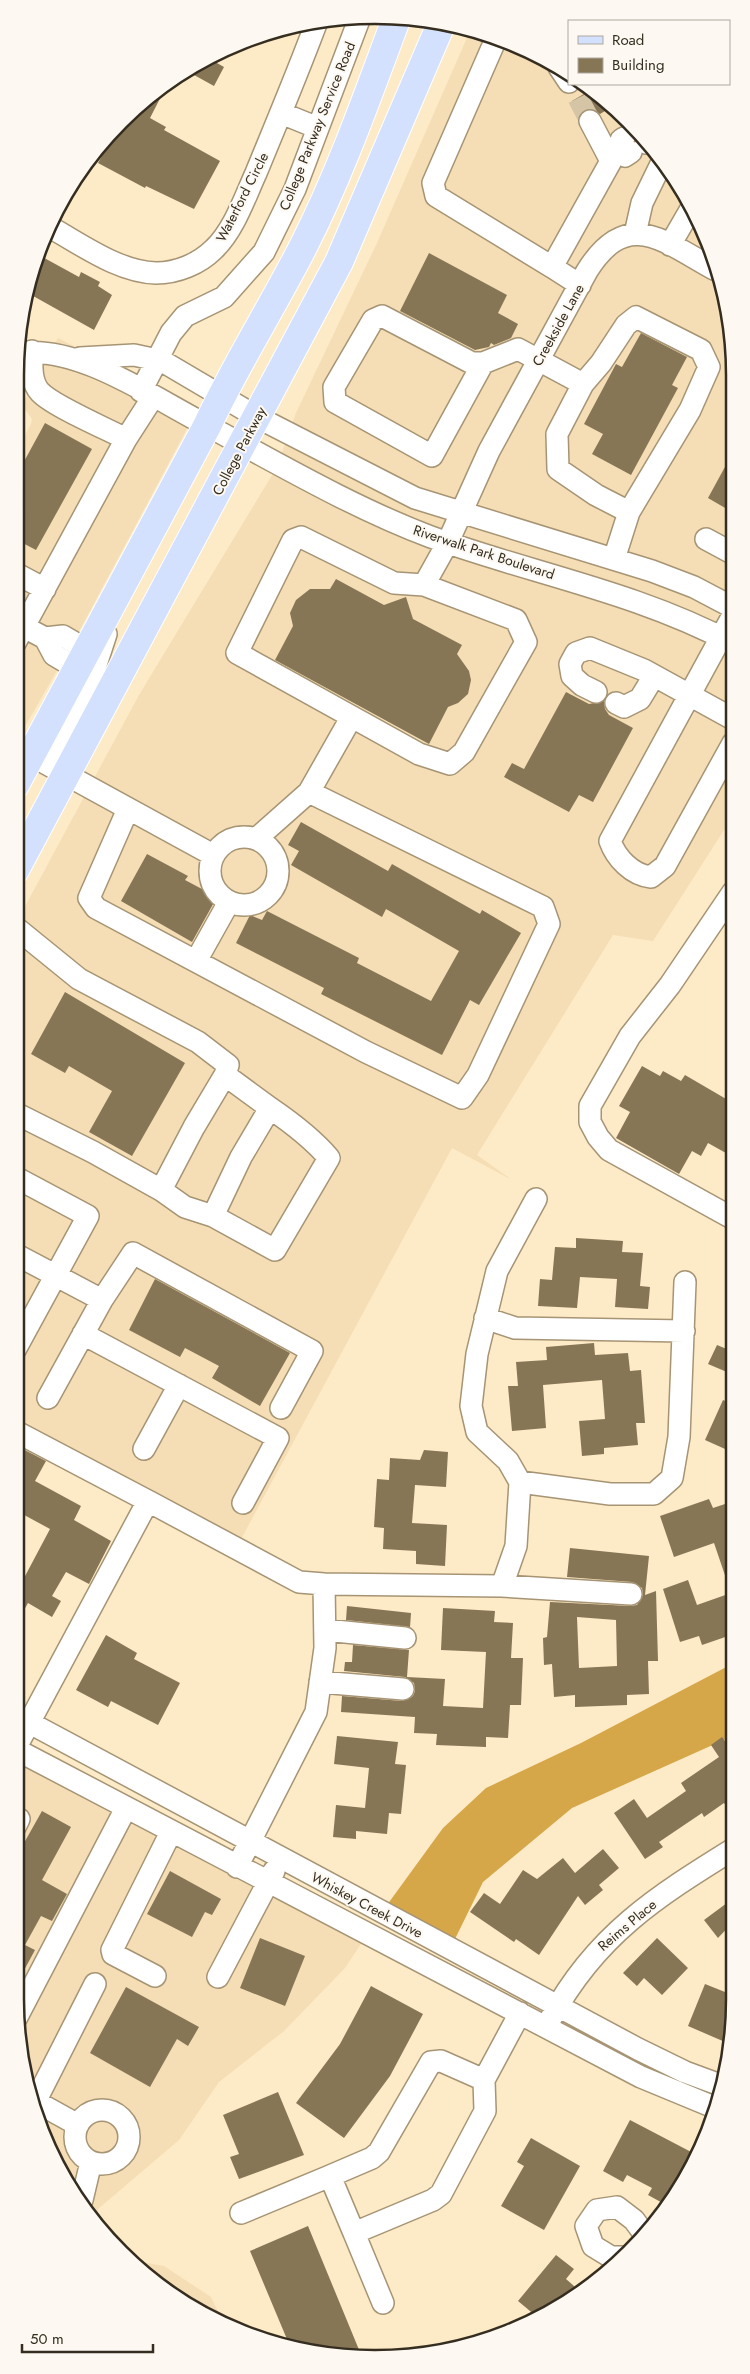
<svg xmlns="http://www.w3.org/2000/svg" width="750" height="2374" font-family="Jost,sans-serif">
<rect width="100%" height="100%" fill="#fdeac7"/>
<!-- built -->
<path fill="#f5deb5" d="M470 31 555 63 569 84H580L645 137 698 216 732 328 733 816 653 941 613 935 477 1155 512 1180 452 1148 233 1554 15 1433V925L139 695 277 467 296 413 377 243Z
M21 316 31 321 18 347Z
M58 338 197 410 74 641 15 744V453L31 424 32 419 22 405Z
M15 1760 264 1892 363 1941 345 1968 284 2031 219 2082 179 2140 98 2209 96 2223 42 2136 22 2069 15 1999Z
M130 2260 164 2266 211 2297 224 2324 216 2322 156 2284Z"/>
<!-- forest -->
<path fill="#d5a749" d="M734 1663 735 1735 572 1808 483 1882 454 1941 387 1905 443 1828 486 1788 581 1743Z"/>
<!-- building -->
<path fill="#877656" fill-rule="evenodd" d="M208 58 224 67 214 86 185 70Z
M170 79 150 118 166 127 164 130 220 161 194 209 146 186 145 188 98 163 107 147 101 144 121 120Z
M589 91 601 101 610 108 600 114 590 109 580 114 572 101Z
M429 253 507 295 498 313 518 324 511 338 494 345 491 343 489 347 475 350 400 311Z
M37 254 79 277 81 272 100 282 98 286 112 295 94 330 26 292Z
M641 333 687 357 672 385 678 388 631 475 592 454 603 434 584 424 616 364 622 367Z
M45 423 92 449 36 550 15 539V478Z
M732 454V512L708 498Z
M336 579 384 605 406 597 413 619 462 645 457 654 469 671 471 680 468 694 458 703 448 707 429 744 275 660 293 626 290 613 296 600 310 589H330Z
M566 692 589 704 604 701 605 709 609 715 633 728 593 802 579 795 569 812 504 777 512 763 524 769Z
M301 822 388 871 392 864 480 914 482 910 521 933 479 1005 470 1000 442 1055 321 994 324 988 236 943 250 915 262 920 267 911 359 958 357 963 431 1001 459 951 386 909 382 917 291 865 299 851 288 845Z
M147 854 188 876 185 880 217 897 192 942 121 901Z
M65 992 185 1063 132 1156 89 1132 112 1091 69 1066 65 1073 31 1054Z
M642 1066 660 1076 663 1071 681 1081 685 1075 733 1103V1157L708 1143 701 1156 692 1151 679 1174 616 1138 630 1112 619 1106Z
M576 1238 623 1241 622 1252 643 1253 640 1286 650 1287 648 1309 615 1307 617 1279 580 1277 577 1308 538 1306 540 1279 552 1280 555 1247 576 1248Z
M155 1279 290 1353 260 1406 212 1378 219 1366 185 1348 180 1357 129 1330Z
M594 1343 595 1355 628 1353 630 1371 641 1370 645 1423H636L638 1445 604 1448V1454L582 1456 579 1421 605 1419 602 1380 543 1385 546 1428 512 1431 508 1386H518L516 1362 547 1360 546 1347Z
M717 1345 734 1352V1375L708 1364Z
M723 1400 734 1405V1453L705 1440Z
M15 1445 46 1461 35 1481 81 1506 74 1520 111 1541 89 1584 66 1572 52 1596 61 1601 52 1617 28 1603 15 1626V1595L50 1529 15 1510Z
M424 1450 448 1452 446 1487 415 1485 412 1523 447 1525 445 1566 416 1564V1551L383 1549 384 1528 374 1527 377 1479 389 1480 390 1458 420 1460Z
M709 1499 713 1508 734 1501V1634L702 1645 699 1636 680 1642 663 1589 688 1580 697 1605 731 1593 714 1543 674 1557 660 1516Z
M570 1548 649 1556 645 1595 656 1591 658 1661H648L649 1694 627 1695V1705L575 1707V1695L554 1697 552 1664 544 1665 543 1638 547 1637 550 1602 630 1606 637 1605 643 1595 642 1588 632 1582 567 1577ZM577 1617 616 1620 617 1666 579 1668Z
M347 1606 411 1613 410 1627 346 1620Z
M443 1608 495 1611 494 1622 513 1623 511 1658H523L521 1705H510L508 1738 486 1737V1747L436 1745 437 1734 414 1733 415 1717 341 1712 342 1696 402 1701 413 1696 415 1691 414 1683 405 1677 344 1671 345 1662H352L353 1645 409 1650 407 1677 445 1679 443 1706 483 1708 486 1652 441 1650Z
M106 1635 137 1653 134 1659 180 1683 158 1725 111 1701 108 1707 76 1690Z
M337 1736 398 1742 395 1764 406 1765 401 1814 389 1813 387 1834 356 1831V1839L333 1837 336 1805 365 1808 369 1768 334 1764Z
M722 1737 735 1755V1818L724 1803 704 1817 702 1813 659 1842 663 1847 645 1859 614 1813 634 1799 647 1818 686 1791 681 1783 719 1757 711 1745Z
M42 1811 71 1827 42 1880 67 1894 52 1921 41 1916 25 1945 35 1950 15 1987V1859Z
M603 1849 619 1868 599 1885 603 1890 585 1905 578 1896 539 1955 516 1939 514 1942 470 1912 484 1893 500 1904 523 1870 537 1879 563 1858 575 1873Z
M170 1871 221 1899 212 1915 205 1912 192 1937 147 1914Z
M735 1897V1920L718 1938 704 1920Z
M260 1938 305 1956 285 2006 240 1988Z
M657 1938 688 1968 662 1995 644 1978 637 1986 623 1973Z
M705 1984 735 1996 731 2037 728 2036 725 2042 688 2026Z
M371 1986 423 2014 390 2076 344 2138 296 2103 340 2044Z
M126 1987 199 2027 188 2046 177 2039 150 2087 90 2053Z
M278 2092 304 2155 239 2179 230 2157 239 2154 223 2115Z
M630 2120 695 2154 668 2206 648 2195 652 2188 627 2175 623 2182 603 2171Z
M531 2138 580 2166 544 2230 501 2206 524 2166 517 2162Z
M308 2226 362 2357 328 2356 289 2344 250 2251Z
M556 2255 574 2269 566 2279 582 2293 575 2298 536 2316 518 2301Z"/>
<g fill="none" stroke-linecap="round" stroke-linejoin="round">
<!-- minor-tunnel -->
<path stroke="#d5c4a6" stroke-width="21" stroke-dasharray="21 11" stroke-linecap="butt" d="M578 98 590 121"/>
<defs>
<path id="minor" d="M495 41 433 183 436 196 552 267
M559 67 569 82
M281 113 318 128
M624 138 621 140 618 152 625 156 631 152
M646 143 648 142
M48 226C81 244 118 272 156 273 177 273 199 264 214 249 234 230 245 197 256 173 277 122 298 72 317 21
M635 234 642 203 662 162
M670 245 692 207
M580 285 552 267 611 161 590 121
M17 354C73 343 148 394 197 420 272 460 351 507 431 537 533 574 636 592 732 643
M80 358 134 355 162 361 257 417 415 498 652 571 694 587 732 607
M483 363 432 456 335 402 334 387 373 320 382 316 472 363H483L518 349 583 384 557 434 558 469 596 495 629 512 614 559
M583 384 601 363 626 325 636 317 701 350 709 367 690 410 629 512
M141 391 171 333 185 316 224 297 264 252 295 189 360 17
M126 439 153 397
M706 539 732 553
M15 573 45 589
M424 585 516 620 526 642 464 752 450 764 419 754 237 653 293 540 301 537 394 583 424 585 448 542 489 451 587 271C627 207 663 241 714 269
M732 617 610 841C616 858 632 875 651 877L665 866 733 743
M24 627 45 638 63 636 87 650
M106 634 92 677 45 763 213 855
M45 638 54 655 76 668
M15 643 126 439C107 429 53 406 40 392 30 381 32 364 32 351
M596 692 582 685 572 676 570 664 576 653 590 648 644 670 733 719
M616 703 624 707 640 699 654 676
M309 792 351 718
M128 809 89 898 96 908 366 1052 462 1098 478 1075 549 924 543 907 309 792 256 839
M210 871a34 34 0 1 1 68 0a34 34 0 1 1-68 0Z
M733 892 670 985 630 1036 590 1106V1122L598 1137 609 1150 734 1219
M15 927 79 979 198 1042 228 1065 225 1075 194 1127 161 1190 185 1207 213 1216 241 1157 270 1108 225 1075
M196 961 229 902
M15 1113 93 1152 161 1190
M15 1177 88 1216 15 1350
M213 1216 275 1250 329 1158C312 1138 292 1123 270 1108
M15 1254 102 1300 133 1253 312 1351 281 1408
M485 1318 515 1328 684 1331
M83 1334 278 1438 243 1503
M48 1398 102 1300
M15 1431 148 1501
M144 1449 179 1385
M520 1482 610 1494H654L672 1478 679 1437 685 1282
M502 1586 631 1594
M325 1630 405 1638
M320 1682 403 1689
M15 1715 638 2049 685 2072 723 2086
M15 1749 641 2077 716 2108
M15 1749 148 1501 299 1582 324 1584
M15 1817 19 1819 15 1827
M237 1867 316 1712 325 1648 324 1584 502 1586 516 1546 520 1482 508 1461 477 1432 471 1406 477 1354 497 1271 536 1199
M155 1976 113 1954 112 1950 171 1832
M218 1977 274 1871
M17 2017 126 1808
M551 2018C596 1935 656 1897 735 1848
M31 2099 78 2125
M33 2106 95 1984
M75 2137a27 27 0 1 1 54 0a27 27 0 1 1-54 0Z
M330 2176 372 2158 379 2152 431 2062 441 2061 484 2080
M82 2200 91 2162
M241 2213 330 2176 354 2233
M625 2257H611L593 2246 586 2226 597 2210 617 2207 634 2220 645 2235
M383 2303 354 2233 433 2200 441 2194 485 2111 484 2080 520 2013"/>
<path id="major" d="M15 785 207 426C236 364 273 306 304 245 341 172 368 94 397 17
M15 870 339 262 442 22"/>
</defs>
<!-- minor casing -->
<use href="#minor" stroke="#a69474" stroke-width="24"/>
<!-- major casing -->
<use href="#major" stroke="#fff" stroke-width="30"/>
<!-- minor -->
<use href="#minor" stroke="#fff" stroke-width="21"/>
<!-- major -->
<use href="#major" stroke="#d4e1fe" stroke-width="28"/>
</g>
<g text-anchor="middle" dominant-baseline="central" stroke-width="4" stroke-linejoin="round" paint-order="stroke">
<!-- street labels -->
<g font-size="14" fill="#352e20" stroke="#fdf9f2">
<text transform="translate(317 126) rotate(-68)">College Parkway Service Road</text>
<text transform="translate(242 197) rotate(-63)">Waterford Circle</text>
<text transform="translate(558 325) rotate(-61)">Creekside Lane</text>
<text transform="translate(239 451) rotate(-62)">College Parkway</text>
<text transform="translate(484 552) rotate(18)">Riverwalk Park Boulevard</text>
<text transform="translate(367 1905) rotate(28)">Whiskey Creek Drive</text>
<text transform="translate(627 1925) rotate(-40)">Reims Place</text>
</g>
</g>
<!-- crop -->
<path d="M0 0H750V2374H0ZM375 24H375A351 351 0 0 1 726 375V1999A351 351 0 0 1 375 2350H375A351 351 0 0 1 24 1999V375A351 351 0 0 1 375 24Z" fill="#fdf9f2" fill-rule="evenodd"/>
<path fill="none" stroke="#352e20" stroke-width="2.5" d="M375 24H375A351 351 0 0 1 726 375V1999A351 351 0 0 1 375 2350H375A351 351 0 0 1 24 1999V375A351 351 0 0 1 375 24Z"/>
<!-- legend -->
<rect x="568" y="20" width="162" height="65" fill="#fdf9f2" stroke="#ada89e"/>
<rect x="578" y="36" width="25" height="8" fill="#d4e1fe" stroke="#ada89e"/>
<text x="612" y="45" font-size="15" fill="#352e20">Road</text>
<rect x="578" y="58" width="25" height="15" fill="#877656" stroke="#ada89e"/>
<text x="612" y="70" font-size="15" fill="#352e20">Building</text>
<!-- scale -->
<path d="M22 2344v8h131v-8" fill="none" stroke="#352e20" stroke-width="2.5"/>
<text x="30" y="2344" font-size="15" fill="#352e20" stroke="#fdf9f2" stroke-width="4" paint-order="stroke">50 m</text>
</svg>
